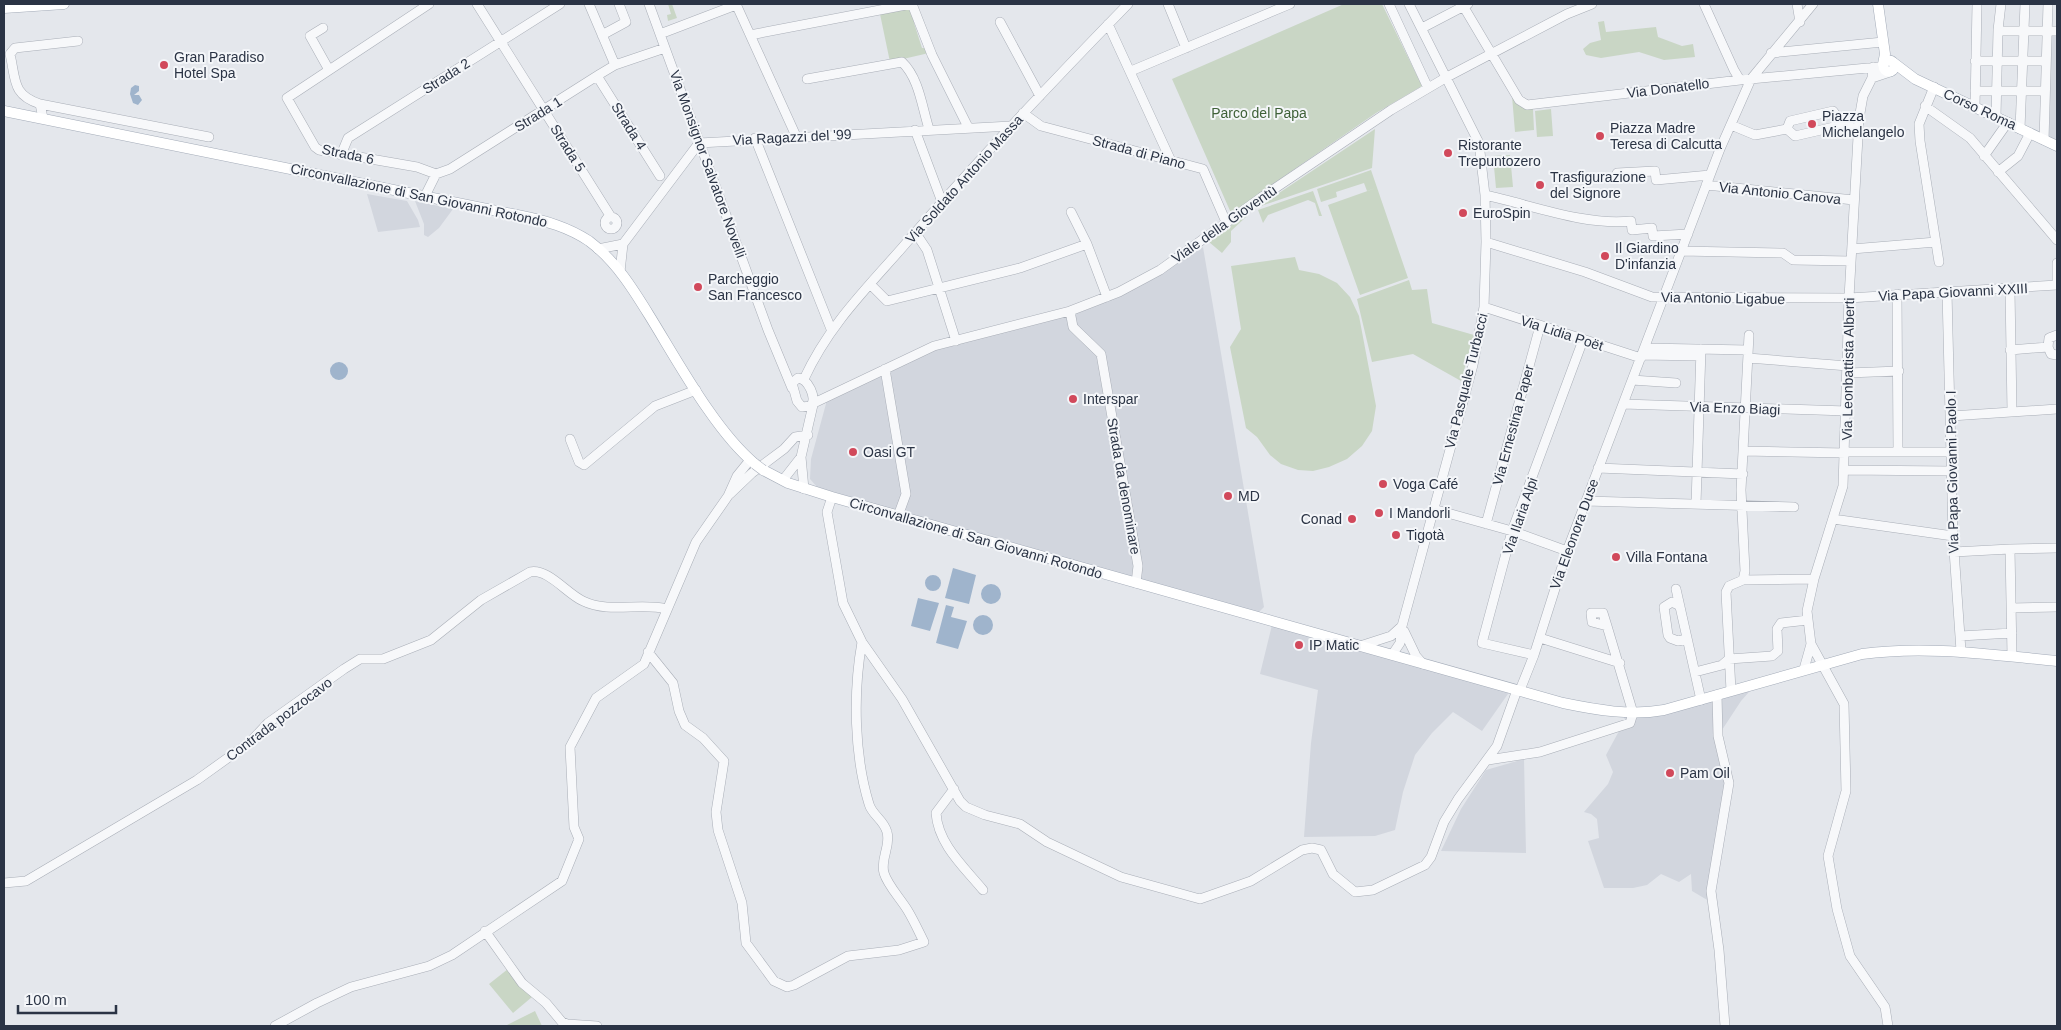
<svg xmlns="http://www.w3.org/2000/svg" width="2061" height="1030" font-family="Helvetica,sans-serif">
<rect width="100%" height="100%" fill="#e4e7ec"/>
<!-- built -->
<path fill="#d2d6de" d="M2051 34H2057V141L2049 137Z
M367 194 407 201 418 220 420 227 378 232Z
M415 201 453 209 439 228 428 237 424 235V224Z
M1203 247 1264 607 1258 613 837 493 817 487 810 479 811 459 827 400 934 350 1109 300 1153 279Z
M1272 625 1510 691 1482 731 1453 712 1432 733 1415 755 1403 792 1395 830 1375 836 1304 837 1311 743 1318 690 1260 674Z
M1748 682 1749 692 1741 701 1722 730V742L1731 782 1709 901 1692 891 1691 874 1679 882 1661 874 1647 885 1633 888H1604L1588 841 1599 838 1597 819 1591 814 1584 812 1608 784 1613 772 1606 755 1625 720 1621 709 1661 706Z
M1524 759 1526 853 1441 851 1461 809 1486 770Z"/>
<!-- green -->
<path fill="#c9d6c5" d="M668 4H672L677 18 668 21 667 15 671 14Z
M1344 4H1382L1422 86 1376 113 1231 213 1172 79Z
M910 9 917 22 914 23 922 48H928L929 53 890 62 880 14Z
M1604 21 1606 32 1656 27 1658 37 1682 46 1693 44 1695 57 1664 60 1639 52 1601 58 1586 55 1583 49 1590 43 1601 40 1598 22Z
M1512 96 1527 108 1533 109 1534 130 1515 132Z
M1551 109 1553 136 1537 137 1535 111Z
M1375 129 1372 168 1258 207Z
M1510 155 1513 187 1496 188 1493 156Z
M1371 170 1408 278 1360 295 1328 205 1376 188 1367 191 1364 183 1336 192 1337 197 1321 202 1317 189Z
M1313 191 1322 216H1319L1315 203 1308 200 1268 215 1263 223 1258 210Z
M1246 214 1247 216 1231 231V242L1222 253 1209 242Z
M1295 257 1299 270 1319 274 1337 283 1350 297 1359 316 1376 406 1372 431 1362 446 1347 459 1329 467 1313 471 1298 470 1281 464 1270 455 1257 437 1246 428 1230 347 1241 329 1231 266Z
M1409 280 1412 290 1427 289 1432 323 1474 335 1461 381 1413 354 1372 362 1357 299Z
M508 969 532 997 513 1013 489 984Z
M535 1011 542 1026H505Z"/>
<!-- water -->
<path fill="#9fb4cc" d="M135 85 139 86V91L134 95H139L142 100 138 105 133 103 130 94 131 88Z
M330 371a9 9 0 1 1 18 0a9 9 0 1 1-18 0Z
M953 568 976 575 969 604 945 598Z
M925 583a8 8 0 1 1 16 0a8 8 0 1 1-16 0Z
M981 594a10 10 0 1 1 20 0a10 10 0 1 1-20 0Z
M918 598 939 603 930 631 911 626Z
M946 605 954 607 951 617 967 621 958 649 936 643Z
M973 625a10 10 0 1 1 20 0a10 10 0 1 1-20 0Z"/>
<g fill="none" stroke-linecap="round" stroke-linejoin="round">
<defs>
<path id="minor" d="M429 4 287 98 315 147 319 150 417 167 436 174
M477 4 611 217
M589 4 615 65
M649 4 768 330 792 388
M736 4 796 136
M912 4 932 55 968 127
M1168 4 1186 48
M1389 4 1428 88
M1462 4 1519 100 1527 105 1740 80 1878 67
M1704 4 1734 70 1740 80
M1797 4 1800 22
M1000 22 1040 96
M1108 24 1171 161
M323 28 310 36 329 70
M1422 28 1468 4
M1998 31H2057
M660 34 736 5
M602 35 626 22 619 4
M750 35 911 4
M1771 53 1883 42
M1975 61H2046
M1873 67 1872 78 1863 96 1859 119 1849 298 1843 486 1814 579 1807 611 1811 644 1844 704 1846 791 1828 856 1837 909 1850 956 1885 1007 1888 1026
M1131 71 1290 4
M597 76 660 176
M1872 78 1890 72
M807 79 902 62C919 78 922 107 929 129
M1934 87 1919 124 1920 141 1939 262
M1975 91H2045
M40 104 209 137
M1925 106 1970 138 2057 240
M1975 107 1977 4
M1023 113 1041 126 1203 169 1226 222
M1996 117 1998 30 2001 4
M43 118 40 104C12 95 16 80 10 54L15 48 78 41
M1731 125 1755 135 1787 129
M1787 129 1790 121 1833 111 1840 120 1858 131
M1787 129 1795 136 1847 124
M2020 129 2025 4
M915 130 942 202
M755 138 831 329
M2044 140 2048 4
M341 155 348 138 560 4
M1984 156 2008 122
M1998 172 2018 156 2030 133
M1617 173 1655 171 1656 180 1710 175
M1706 185 1854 200
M1485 195C1532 205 1584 226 1631 221L1632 230 1652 228 1653 236 1688 234
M425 196 436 174 450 169 600 74 615 65 665 48
M1071 212 1087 244 1107 297
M605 223a6 6 0 1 1 12 0a6 6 0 1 1-12 0Z
M915 232 927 250 956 341
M1486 242 1585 272 1652 297 1849 298 2057 285
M623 244 699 143 1011 126
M598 249 623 244
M1852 249 1936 242
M1681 251 1783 253 1793 260 1851 261
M620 272 623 244
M870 284 887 301 1020 268 1087 244
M2057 285V263
M2010 290 2012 412
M1947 292 1953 536 1961 651
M1897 294 1898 452
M1484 307 1641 358
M1070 311 1073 327 1101 354 1138 566 1136 583
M2048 347 2049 338 2057 335
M1645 348 1748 350
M2010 350 2048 347 2051 354 2057 355
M1642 355 1700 356
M1748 358 1848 366
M885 369 906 494 898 516
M1848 373 1899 371
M798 378C808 379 817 397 811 406L802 407 797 401 792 383Z
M804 379C828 327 863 292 901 249 973 165 1050 84 1128 4
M1632 380 1676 383
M814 403 934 346 1070 311 1119 292 1160 270 1262 197 1391 110 1447 77 1567 14 1592 4
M1623 404 1847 411
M1951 416 2057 409
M570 439 579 462 584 465 655 406 696 390
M1744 451 1846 453
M1846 452H1951
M1598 468 1743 474
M1845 470 1952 471
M783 480 801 457
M804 489 801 457 813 405
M730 494 752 473 784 449 795 437 808 435
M832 497 827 512 843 603 862 642 902 699 960 801 966 807 985 815 1020 824 1047 842 1121 877 1200 899 1251 881 1302 850 1312 848 1321 850 1333 874 1355 892 1373 890 1425 865 1431 857 1444 822 1458 799 1497 746 1517 690
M1586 501 1794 507
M1696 504 1701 349
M1433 509 1512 531 1567 551
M1833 519 1953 536
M1486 524 1540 326
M2010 549 2057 548
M1954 552 2010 549 2012 656
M1743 580 1814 579
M1676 589 1701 700
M1680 606 1672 602 1664 607 1668 635 1670 638 1678 641 1687 639
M2011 608 2057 607
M1404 631 1416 656 1423 664
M1960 636 2012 633
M1540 638 1620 663
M1360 646 1391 636 1402 626
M648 652 673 683 679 711 685 725 703 738 724 761 716 812 718 830 742 903 746 943 774 981 787 987 794 985 848 956 899 950 924 942C919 932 914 921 908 911 901 899 888 886 884 873 880 859 891 846 887 832 884 820 872 815 869 804 854 755 853 692 862 642
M1392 655 1400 643 1402 626 1473 365 1484 307 1486 242 1485 195 1479 143 1409 4
M1534 655 1482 643 1512 531 1583 340
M1804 669 1811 644
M1695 672 1722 665 1729 659 1772 656 1778 651 1777 629 1781 623 1808 620
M1520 690 1534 655 1567 551 1720 149 1751 79 1813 4
M1731 691 1726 592 1729 586 1743 580 1745 571 1741 490 1749 335
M1717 695 1718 736 1729 783 1711 891 1719 950 1725 1026
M1488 760 1540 752 1630 723 1633 713 1607 626 1603 613H1591L1592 622 1607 626
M954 789 936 813C938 844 964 867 983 890
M4 883 26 881 197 780 250 742 268 723 344 669 360 659H383L431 640 481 600 530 572C548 568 567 594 583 601 610 614 640 602 667 609
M485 931 522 983 546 1003 562 1022 567 1024 597 1026
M275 1026 317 1003 351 987 429 966 452 955 562 881 579 839 574 827 570 747 596 698 644 664 696 542 728 496 737 476 750 460"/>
<path id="major" d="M1878 4 1885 54 1883 64
M4 8 64 4
M1883.5 66a5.5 5.5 0 1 1 11 0a5.5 5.5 0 1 1-11 0Z
M1894 63 1915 79 2057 146
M4 111 522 216C546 221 568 227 589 241 615 260 633 289 649 315 677 360 715 431 755 464
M763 470 788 483 832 497 1563 703C1597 710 1630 716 1664 710L1862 654C1928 645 1992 655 2057 661"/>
</defs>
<!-- minor casing -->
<use href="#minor" stroke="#a9aeb7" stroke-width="10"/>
<!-- major casing -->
<use href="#major" stroke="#a3abb8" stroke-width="11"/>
<!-- minor -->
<use href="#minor" stroke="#f7f8fa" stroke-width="9"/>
<!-- major -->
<use href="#major" stroke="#fff" stroke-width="10"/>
<defs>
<path id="major-bridge" d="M755 464 763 470"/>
</defs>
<!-- major-bridge casing -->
<use href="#major-bridge" stroke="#a3abb8" stroke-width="11" stroke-linecap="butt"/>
<!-- major-bridge -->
<use href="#major-bridge" stroke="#fff" stroke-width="10"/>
</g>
<!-- markers -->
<g fill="#d1495b" stroke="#f4f6f9" stroke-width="2">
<circle cx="164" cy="65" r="5"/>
<circle cx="1812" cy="124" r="5"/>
<circle cx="1600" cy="136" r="5"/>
<circle cx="1448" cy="153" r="5"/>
<circle cx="1540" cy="185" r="5"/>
<circle cx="1463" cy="213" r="5"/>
<circle cx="1605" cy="256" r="5"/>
<circle cx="698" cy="287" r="5"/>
<circle cx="1073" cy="399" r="5"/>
<circle cx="853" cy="452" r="5"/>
<circle cx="1383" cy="484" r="5"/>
<circle cx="1228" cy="496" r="5"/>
<circle cx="1379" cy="513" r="5"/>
<circle cx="1352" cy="519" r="5"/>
<circle cx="1396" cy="535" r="5"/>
<circle cx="1616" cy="557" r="5"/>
<circle cx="1299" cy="645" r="5"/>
<circle cx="1670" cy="773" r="5"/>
</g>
<g text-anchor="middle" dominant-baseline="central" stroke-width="4" stroke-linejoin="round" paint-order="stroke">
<!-- poi labels -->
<g font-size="14" fill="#2b3445" stroke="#f4f6f9" text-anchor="start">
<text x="174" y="57">Gran Paradiso<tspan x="174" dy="16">Hotel Spa</tspan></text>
<text x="1822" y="116">Piazza<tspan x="1822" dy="16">Michelangelo</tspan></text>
<text x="1610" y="128">Piazza Madre<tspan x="1610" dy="16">Teresa di Calcutta</tspan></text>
<text x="1458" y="145">Ristorante<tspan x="1458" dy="16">Trepuntozero</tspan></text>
<text x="1550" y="177">Trasfigurazione<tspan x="1550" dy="16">del Signore</tspan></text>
<text x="1473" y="213">EuroSpin</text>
<text x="1615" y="248">Il Giardino<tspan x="1615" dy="16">D'infanzia</tspan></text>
<text x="708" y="279">Parcheggio<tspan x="708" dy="16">San Francesco</tspan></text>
<text x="1083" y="399">Interspar</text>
<text x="863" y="452">Oasi GT</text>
<text x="1393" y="484">Voga Café</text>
<text x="1238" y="496">MD</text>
<text x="1389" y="513">I Mandorli</text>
<text x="1342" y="519" text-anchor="end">Conad</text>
<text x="1406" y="535">Tigotà</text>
<text x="1626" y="557">Villa Fontana</text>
<text x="1309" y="645">IP Matic</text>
<text x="1680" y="773">Pam Oil</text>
</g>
<!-- street labels -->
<g font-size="14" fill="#2b3445" stroke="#f4f6f9">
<text transform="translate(446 76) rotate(-33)">Strada 2</text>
<text transform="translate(1668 88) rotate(-7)">Via Donatello</text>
<text transform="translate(1980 109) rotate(25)">Corso Roma</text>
<text transform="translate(538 114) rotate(-32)">Strada 1</text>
<text transform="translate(629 126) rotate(58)">Strada 4</text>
<text transform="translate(792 137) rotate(-3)">Via Ragazzi del '99</text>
<text transform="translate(568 148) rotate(58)">Strada 5</text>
<text transform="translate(1139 152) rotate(15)">Strada di Piano</text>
<text transform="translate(348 154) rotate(12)">Strada 6</text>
<text transform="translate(708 164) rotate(70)">Via Monsignor Salvatore Novelli</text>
<text transform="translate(964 179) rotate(-48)">Via Soldato Antonio Massa</text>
<text transform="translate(1780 193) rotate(6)">Via Antonio Canova</text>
<text transform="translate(419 195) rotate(12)">Circonvallazione di San Giovanni Rotondo</text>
<text transform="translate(1224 224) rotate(-35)">Viale della Gioventù</text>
<text transform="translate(1953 292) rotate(-3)">Via Papa Giovanni XXIII</text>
<text transform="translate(1723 298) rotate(1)">Via Antonio Ligabue</text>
<text transform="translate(1562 333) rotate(18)">Via Lidia Poët</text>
<text transform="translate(1848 369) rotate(-89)">Via Leonbattista Alberti</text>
<text transform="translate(1466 381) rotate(-76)">Via Pasquale Turbacci</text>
<text transform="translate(1735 408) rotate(2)">Via Enzo Biagi</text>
<text transform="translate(1513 425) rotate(-75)">Via Ernestina Paper</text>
<text transform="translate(1952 472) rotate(-91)">Via Papa Giovanni Paolo I</text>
<text transform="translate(1124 486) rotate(80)">Strada da denominare</text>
<text transform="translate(1520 516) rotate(-71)">Via Ilaria Alpi</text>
<text transform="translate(1574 534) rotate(-70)">Via Eleonora Duse</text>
<text transform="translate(976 538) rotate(16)">Circonvallazione di San Giovanni Rotondo</text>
<text transform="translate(279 719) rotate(-37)">Contrada pozzocavo</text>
</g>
<!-- park labels -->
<g font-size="14" fill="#3f6138" stroke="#f4f6f9">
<text x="1259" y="113">Parco del Papa</text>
</g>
</g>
<!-- border -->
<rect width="2061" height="1030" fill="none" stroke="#2b3445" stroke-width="10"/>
<!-- scale -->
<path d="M18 1005v8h98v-8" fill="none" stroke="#2b3445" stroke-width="2.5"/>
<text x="25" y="1005" font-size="15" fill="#2b3445" stroke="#f4f6f9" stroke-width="4" paint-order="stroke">100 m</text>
</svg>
